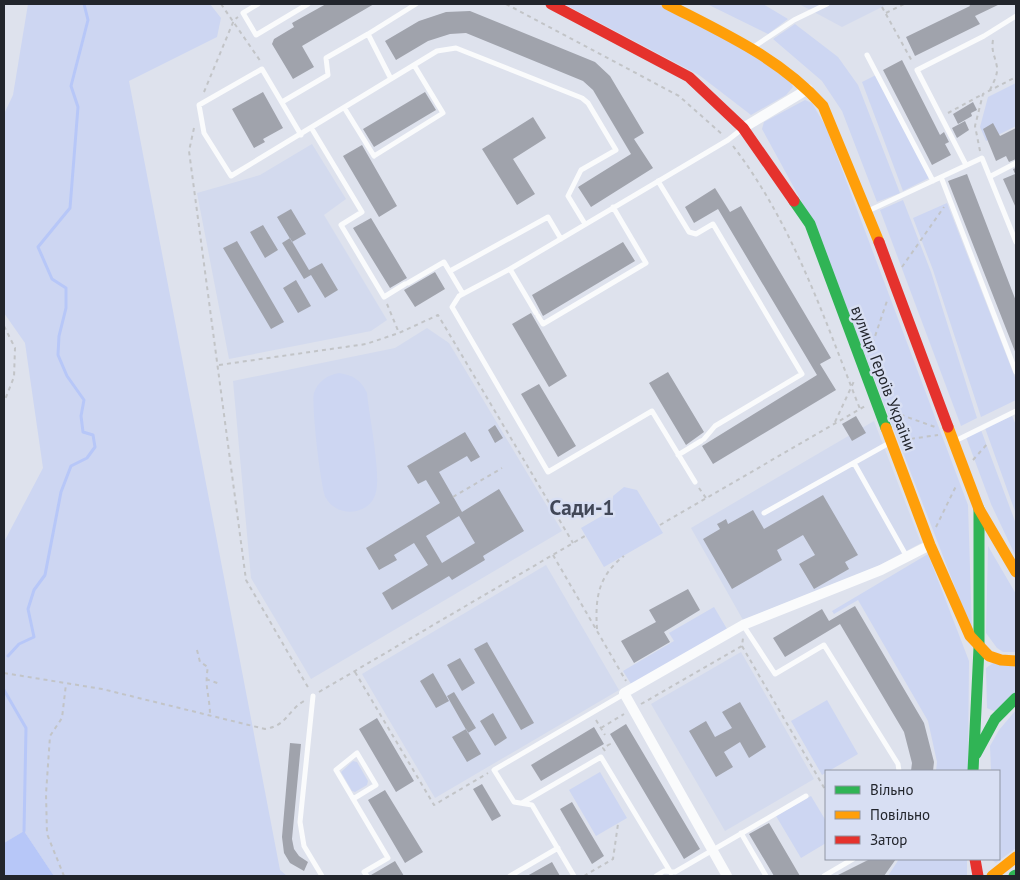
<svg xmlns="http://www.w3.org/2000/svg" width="1020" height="880" font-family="'PT Sans',sans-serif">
<rect width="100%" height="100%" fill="#dee2ed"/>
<!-- built -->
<path fill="#d3daee" d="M799 4H888L842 27Z
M312 144 346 199 324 215 387 320 371 331 229 359 197 193 260 175Z
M427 328 449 343 562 531 311 679 251 578 233 381 395 348Z
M874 421 921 543 878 566 743 620 691 528Z
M546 565 619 690 435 798 362 674Z
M741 652 814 779 725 831 651 704Z"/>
<!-- green -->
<path fill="#cdd6f2" d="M28 4H210L221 18 217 37 129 81 280 870 287 876H54L24 831 4 843V542L43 468 25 343 4 313V114L13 95Z
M564 4H658L746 50 791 82 793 87 786 95 751 115 699 75Z
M707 4H763L788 19 768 34Z
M795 24 838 57 858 85 900 193 877 202 842 111 822 81 773 39Z
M876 75 929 178 903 191 862 82Z
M1016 83V126L986 141 980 127 988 97Z
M805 100 812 103 826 127 968 505 972 631 816 228 762 129 764 122Z
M903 200 931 272 977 418 961 426 880 210Z
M947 203 1016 380V400L981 417 933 270 913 218Z
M339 373C353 375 361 380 367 393 369 415 381 473 376 492 371 515 338 519 326 498 321 490 311 403 314 393 318 381 328 375 339 373Z
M1012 416 1016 425V514L985 428Z
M981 430 1016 524V557L991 504 966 437Z
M624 487 637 490 663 533 604 567 581 528 612 510 613 496Z
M988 546 1016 594V652H1003L997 648 986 633Z
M928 554 969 661 968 771H936L937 762 928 721 858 600 834 614 832 611Z
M714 607 727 629 631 684 623 671 674 641 669 633Z
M993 663 1016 667V692L996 712 987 708 986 668Z
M827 700 858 754 822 775 791 721Z
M1016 710V848L996 863 991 859H999V771H991L990 746 999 730Z
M353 761 357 762 368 781 367 785 355 792 352 791 341 772Z
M600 772 627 818 596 836 569 790Z
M811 796 826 821V843L801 858 776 816Z
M899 859H967V876H888Z"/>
<!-- water -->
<path fill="#b7c7f8" d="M24 831 54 876H4V843Z"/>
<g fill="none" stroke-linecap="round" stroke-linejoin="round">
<!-- stream -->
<path stroke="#b7c7f8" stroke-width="3" d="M8 656 19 644 34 637 28 609 34 590 45 575 61 492 71 466 87 458 95 447 93 435 83 432 81 416 84 400 67 376 58 355 59 336 66 308V288L52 279 38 247 70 208 78 107 71 86 88 20 84 4
M4 690 26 728 24 831"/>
</g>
<!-- building -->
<path fill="#a0a3ac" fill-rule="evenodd" d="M326 4H374L302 46 314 67 293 79 272 44 274 39 294 27 292 23Z
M969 4H1000L975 16 980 24 915 56 906 37 970 6Z
M470 11 595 62 610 76 644 133 634 139 653 168 591 207 578 187 631 154 593 90 583 81 466 33 450 34 428 41 396 60 385 41 419 21 446 12Z
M902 60 940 135 944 132 949 142 945 144 951 155 932 165 883 70Z
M263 92 283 128 263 139 265 142 254 148 232 109Z
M425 92 436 110 374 147 363 129Z
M973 102 977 110 971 113 972 116 958 124 953 114Z
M533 117 546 138 513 159 535 194 517 205 482 149Z
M965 121 969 130 957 138 952 128Z
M993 123 1000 136 1016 128V159L1009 162 1006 156 996 161 983 129Z
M362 145 397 206 379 217 343 156Z
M1016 168V208L1003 179 1015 174 1013 169Z
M967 174 1016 301V354L948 181Z
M715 188 730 212 741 206 831 358 820 364 836 390 713 464 702 446 817 375 718 209 694 223 685 207Z
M291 209 306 234 292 242 277 217Z
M371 218 407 278 390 288 353 228Z
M263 225 278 250 265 258 250 232Z
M290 238 309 270 322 263 338 290 325 298 311 275 304 279 282 243Z
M237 241 284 322 271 329 223 248Z
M623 242 635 261 543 316 532 295Z
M435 272 445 289 415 307 404 290Z
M296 280 311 306 298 313 283 288Z
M531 313 567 376 549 387 512 324Z
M668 372 704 432 686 445 649 383Z
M539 384 576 446 558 457 521 394Z
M856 416 866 433 852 441 842 424Z
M495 425 503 438 495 443 488 430Z
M465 432 480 457 471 462 467 456 439 472 462 512 499 489 524 531 483 556 485 560 452 580 449 576 392 610 382 593 428 565 414 543 394 555 397 560 379 570 366 548 440 503 426 480 418 484 407 466ZM459 516 475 543 442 563 426 536Z
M823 495 858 555 845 562 849 569 814 589 799 564 815 555 803 535 777 550 782 560 732 589 703 539 720 529 717 524 721 522 726 519 728 524 753 510 764 529Z
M688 589 700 610 664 632 670 642 634 663 621 641 656 622 649 610Z
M855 606 924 723 934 762 933 771H911L912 763 904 732 840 624 785 657 773 638 822 609 829 621Z
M487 642 534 723 521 730 474 649Z
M460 658 475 683 462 691 447 665Z
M433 673 449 701 436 708 420 681Z
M454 692 476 728 468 733 447 696Z
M740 702 766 747 749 758 740 742 724 752 733 767 716 777 689 731 706 721 715 737 732 728 722 712Z
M493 713 507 738 495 746 480 721Z
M377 718 414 781 396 792 359 729Z
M626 724 700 849 684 859 610 734Z
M594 727 604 744 541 781 531 765Z
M466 729 481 754 467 762 452 737Z
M290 743 301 744 292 839 294 849 299 856 308 862 304 871 290 863 284 853 282 837Z
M482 784 501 816 492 821 473 789Z
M385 790 423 852 405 863 368 800Z
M572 802 604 856 592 864 560 809Z
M769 823 800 876H774L749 834Z
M870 859H896L884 876H836Z
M395 861 404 876H371V875Z
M552 862 560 876H527Z"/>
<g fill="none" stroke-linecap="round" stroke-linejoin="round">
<!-- path -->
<path stroke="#c2c4c7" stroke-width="2" stroke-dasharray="4 4" stroke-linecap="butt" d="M221 4 261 62
M506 4 679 96 723 135
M882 7 913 63
M886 13 904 4
M990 90C993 83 998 75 997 67 995 56 991 51 993 40
M204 92 234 20 238 17
M948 113 983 94
M194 128 189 151 246 580 309 689
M733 146C793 224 824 318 860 409
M980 151 975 126 983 94 1016 77
M902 267 944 207
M387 304 399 333
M4 326 15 348 14 377 4 402
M870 351 888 298
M219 365 366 344 399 333 438 315 573 543
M893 412 935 427
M835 422 855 379
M903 440 938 435
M973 460 988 443
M699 488 706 498
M453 497 502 468
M660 525 865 406
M936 527 957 484
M553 555 626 681
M597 629C595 598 598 576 624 556
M742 646 826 791
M197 650 200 662 208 667C204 687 210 696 210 716
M355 672 434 805 488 773
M4 673 102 689 265 729C288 725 286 712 304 701
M206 679 220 684
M319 692 585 536
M641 704 742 646 743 638
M596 720 605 735
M601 728 624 714
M605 751 603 748 610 744 608 741
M64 876 47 834 46 794 50 736 62 718 66 684
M584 876 613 859 618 824"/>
<!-- lane -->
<path stroke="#fafbfc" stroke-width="5" d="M258 4 243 13 256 35 308 4
M755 46 794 20 827 4
M867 55 933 181
M391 79 368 34 416 4
M282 102 328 75 326 58 368 34
M345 109 374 156 443 113 414 65
M312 129 362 212 341 225 384 297 405 284
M301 135 262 69 199 105 204 133 231 176 437 51 456 48 582 98 588 103 616 150 581 170 568 196 585 224
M966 165 917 70 984 36 1016 16
M991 176 1016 163
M941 177 1016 372
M658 181 689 232 696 234 713 224 802 374 715 426 704 439
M868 211 982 158 1016 242
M510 269 536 313
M450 271 548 217 561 239
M408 283 444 262 463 294
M538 316 543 324 646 263 613 207
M955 441 1016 411
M678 455 701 441
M854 463 907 557
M695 482 652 411 548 472 452 307 459 296 510 269 728 140 742 129
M764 513 891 442
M743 625 775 674 824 645 898 764 899 771
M313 696 300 822 304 846 322 876
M353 799 376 785 357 753 336 770 388 858 364 872 367 876
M522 803 601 757 671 873
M741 833 766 876
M510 876 558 848
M574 876 532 805 514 802 494 770 624 694
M656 876 664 871 675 872 806 796
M824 876 853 859"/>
<!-- street -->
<path stroke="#fafbfc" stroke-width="10" d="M743 128 808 89
M727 876 624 693 743 625 881 570 930 545"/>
<!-- fast -->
<path stroke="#30b455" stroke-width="11" d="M794 201 810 224 886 428
M976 754 995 719 1016 698
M973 771 979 648V509
M1014 876 1016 875"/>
<!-- slow -->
<path stroke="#ff9f0a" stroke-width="11" d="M667 4C723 33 780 58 823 106L879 242
M948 427 979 509 1016 572
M886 428 930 545 970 636 989 656 1001 660 1016 661
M992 876 1016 857"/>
<!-- jam -->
<path stroke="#e5322d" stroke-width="11" d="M551 4 689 77 743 128 794 201
M879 242 948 427
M975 859 978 876"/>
</g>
<g text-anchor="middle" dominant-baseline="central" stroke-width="5" stroke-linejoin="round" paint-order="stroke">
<!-- street labels -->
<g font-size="16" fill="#22252c" stroke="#d8dff3">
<text transform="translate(884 378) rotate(69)">вулиця Героїв України</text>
</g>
<!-- district labels -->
<g font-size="21" font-weight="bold" fill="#414757" stroke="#d8dff3">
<text x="582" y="507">Сади-1</text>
</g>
</g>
<!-- border -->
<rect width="1020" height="880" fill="none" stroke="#22252c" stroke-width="10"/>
<!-- legend -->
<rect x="825" y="770" width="175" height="90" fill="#d8dff3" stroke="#8f95a3"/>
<rect x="835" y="786" width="25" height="8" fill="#30b455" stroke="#8f95a3"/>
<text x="870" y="795" font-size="15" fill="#22252c">Вільно</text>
<rect x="835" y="811" width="25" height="8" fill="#ff9f0a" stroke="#8f95a3"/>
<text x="870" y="820" font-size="15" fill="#22252c">Повільно</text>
<rect x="835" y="836" width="25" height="8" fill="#e5322d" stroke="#8f95a3"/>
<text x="870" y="845" font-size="15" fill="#22252c">Затор</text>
</svg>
